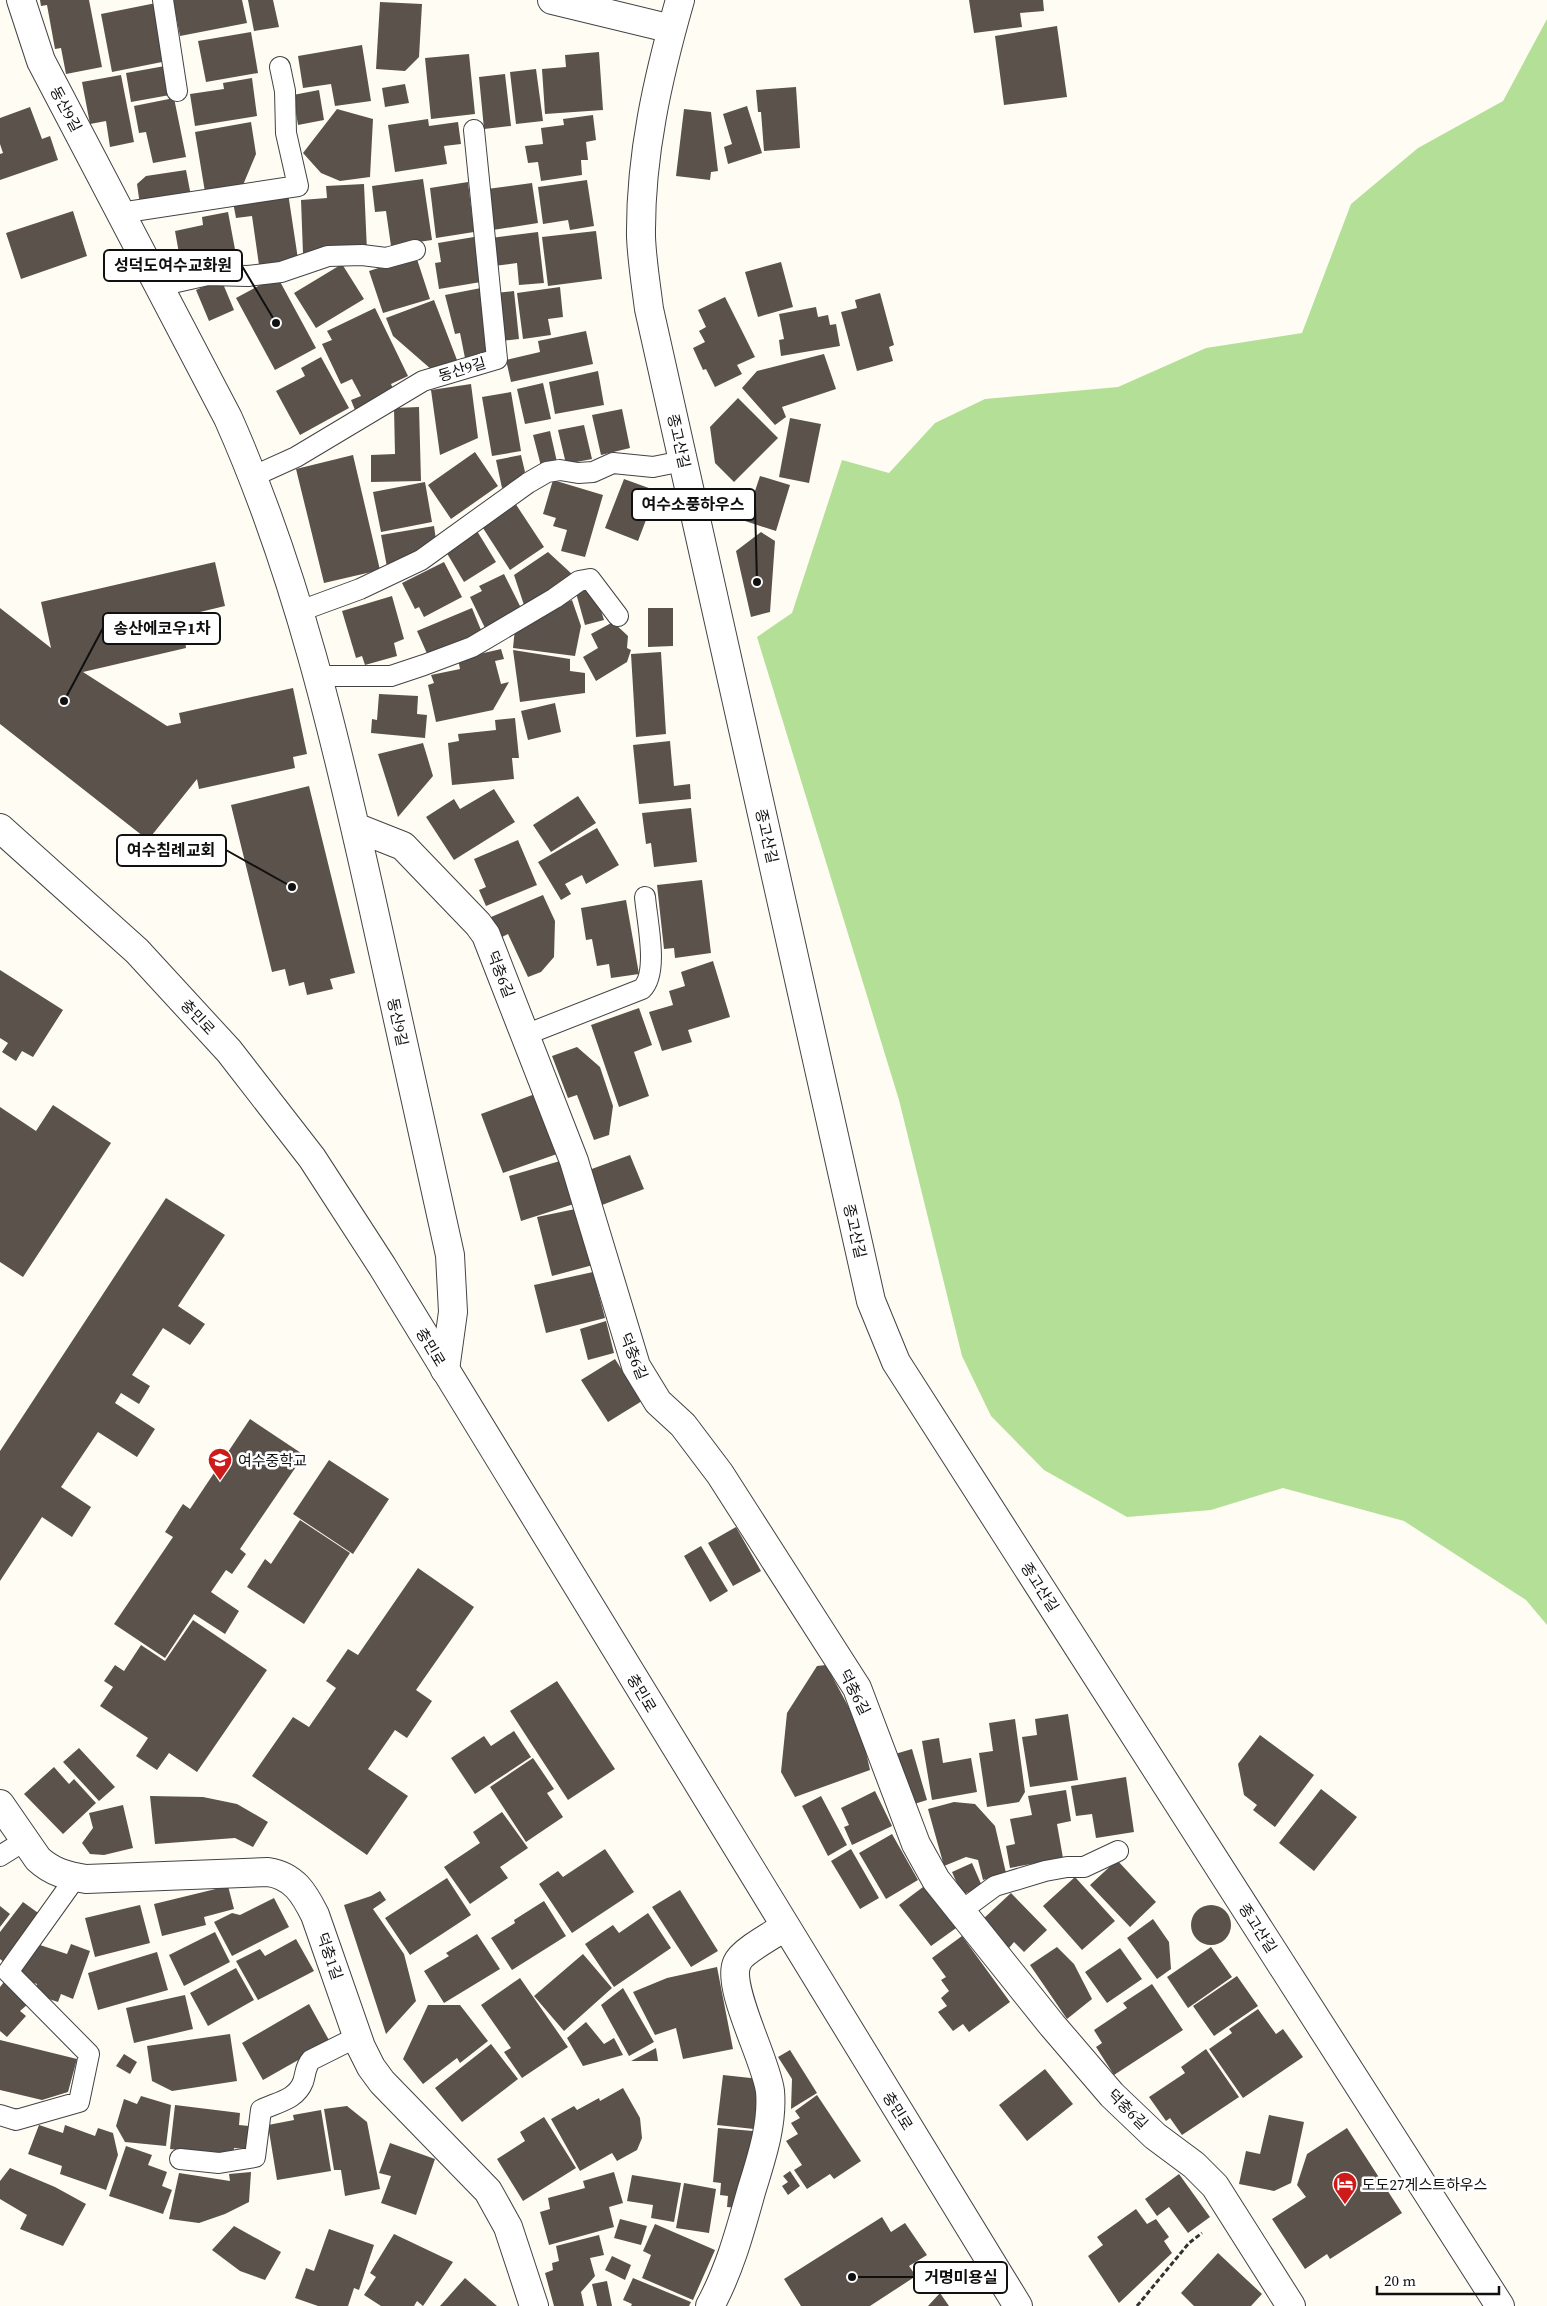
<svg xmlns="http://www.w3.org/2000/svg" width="1547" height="2306" font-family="'Source Serif 4','Noto Sans KR',serif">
<rect width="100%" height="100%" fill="#fffdf3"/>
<!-- forest -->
<path fill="#b3e096" d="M1547 19V1625L1526 1600 1404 1521 1283 1488 1211 1510 1127 1517 1044 1470 991 1416 962 1356 899 1100 757 637 792 613 842 460 889 473 935 423 985 399 1118 387 1206 348 1302 333 1351 204 1418 148 1503 101Z"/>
<!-- building -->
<path fill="#5a524b" d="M40 0H89L102 67 66 74 61 48 55 49 47 5 41 6Z
M173 0H242L247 23 180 36Z
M248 0H273L279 27 254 31Z
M969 0H1043L1044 11 1020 13 1022 27 974 33Z
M380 2 422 4 419 57 405 71 376 69Z
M156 3 167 61 112 72 101 14Z
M1057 26 1067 97 1004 105 995 36Z
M251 32 258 73 206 82 198 41Z
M362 45 371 101 335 106 331 84 303 88 298 56Z
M599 52 603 110 545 114 542 69 566 67 565 55Z
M469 54 475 114 431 119 425 58Z
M165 66 170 95 131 102 126 73Z
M536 69 543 121 516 124 510 72Z
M505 74 511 126 484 129 479 77Z
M121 75 134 142 110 147 106 121 90 124 82 82Z
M252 78 257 116 195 126 190 94 224 89 223 83Z
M405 84 409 103 385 107 382 88Z
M796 87 800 148 764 151 761 112H758L756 90Z
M319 90 324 120 298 125 293 95Z
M174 98 186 157 153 163 146 132 139 133 134 106Z
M747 106 762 153 728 164 724 147 732 144 723 114Z
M30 107 42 139 50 136 58 160 0 180V154L3 153 0 144V118Z
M337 109 373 119 370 177 340 181 321 173 303 153Z
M684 109 711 112 718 171 711 172 710 180 676 176Z
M593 115 596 140 586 142 588 160H581L582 175 541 181 538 162 528 163 525 146 543 144 541 128 564 125 563 119Z
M428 119 429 126 458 122 461 144 444 146 447 164 395 172 388 125Z
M251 122 256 154 243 185 205 192 195 132Z
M186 170 191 196 140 205 137 184 146 176Z
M423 179 432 240 391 246 386 211 375 212 372 186Z
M587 180 594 226 570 230 568 220 543 224 538 187Z
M468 182 474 232 436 238 430 188Z
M532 183 538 223 493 230 487 189Z
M364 184 367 251 303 254 301 200 327 198 326 186Z
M288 193 298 259 259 265 252 216 236 218 233 202Z
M73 211 87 256 21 279 6 233Z
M228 212 237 260 182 270 175 231 203 225 202 217Z
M596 231 602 279 548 286 542 237Z
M538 232 544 283 519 285 517 263 494 266 491 238Z
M474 237 481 282 439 289 435 263 441 262 438 243Z
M416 256 430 299 383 313 369 271Z
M781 262 793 307 758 317 745 272Z
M342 264 364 299 316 328 294 293Z
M277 276 316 348 275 370 236 298Z
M221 279 234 310 209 321 196 290Z
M560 287 563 317 548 319 551 335 523 339 517 293Z
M481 288 491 350 465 358 460 333 455 334 445 295Z
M514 291 519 339 500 341 495 293Z
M880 293 894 345 889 347 893 361 857 371 841 312 857 308 855 300Z
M725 297 755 357 737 365 742 374 715 387 706 369 703 370 693 348 705 342 699 331 706 327 698 310Z
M434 300 457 360 432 370 393 336 386 318Z
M816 307 818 317 828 315 830 325 836 324 840 346 781 356 779 340 784 339 779 314Z
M375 308 408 376 391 384 394 391 355 410 351 400 361 396 352 379 341 384 322 344 332 340 327 331Z
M586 331 593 364 511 382 506 360 540 352 538 341Z
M824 354 836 389 782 407 786 417 775 425 742 388 757 371Z
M321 357 349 408 300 435 276 391 305 376 301 368Z
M598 371 604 405 555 414 549 382Z
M543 383 551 419 525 424 517 389Z
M471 384 478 438 440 455 431 390Z
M511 392 521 451 492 456 482 397Z
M738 398 778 438 734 482 715 463 710 427Z
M419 407 421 481 371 482V455L395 454 394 408Z
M622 409 630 448 601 455 592 415Z
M790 418 821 424 809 483 779 477Z
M584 425 592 459 566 464 558 430Z
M550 431 557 462 541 466 533 435Z
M475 452 498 486 451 519 428 485Z
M353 455 380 570 324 583 296 469Z
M521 455 525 472 510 486 502 488 496 460Z
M760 476 790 485 776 531 745 521Z
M624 479 657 491 638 541 605 528Z
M553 480 603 495 585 557 561 551 567 530 553 526 556 518 543 514Z
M425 482 432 522 381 532 373 492Z
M515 503 544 547 510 570 481 525Z
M434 526 436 540 387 567 381 535Z
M477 531 496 562 464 582 445 550Z
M761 532 775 541 770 612 751 617 736 551Z
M548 552 573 575 525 608 514 575Z
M215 562 225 606 200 612 206 636 185 640 186 648 83 672 167 726 181 723 179 713 293 688 307 754 293 757 295 768 199 789 197 779 148 840 0 724V608L51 648 41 602Z
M444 562 462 597 424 617 419 607 415 609 402 583Z
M504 574 522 610 485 628 470 597 482 591 479 586Z
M594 588 604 620 585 625 576 593Z
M392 596 404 639 394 643 397 656 365 665 362 656 356 658 342 611Z
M572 600 581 626 575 656 513 648 515 628 520 623Z
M472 608 483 635 429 658 417 631Z
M648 608H673V646L648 647Z
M613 622 628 636 627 648 631 650 627 662 596 681 583 657 598 648 591 634Z
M501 649 504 659 495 661 501 684 509 682 493 710 436 722 428 685 434 683 431 675 460 669 458 659Z
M513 650 570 659V671L585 673V693L520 702Z
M661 652 666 734 636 737 631 654Z
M379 694 418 696 417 714 427 715 425 738 371 733 372 719 377 720Z
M555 703 561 732 528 740 521 711Z
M515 718 519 758H512L514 779 452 785 448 743 459 741 458 734 496 730 495 720Z
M670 741 674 786 690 784 691 799 639 804 633 745Z
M423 743 433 776 398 817 378 754Z
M309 786 355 973 330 979 333 989 307 995 304 982 289 986 285 969 272 972 231 805Z
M494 789 515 822 454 860 426 817 454 799 460 809Z
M578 796 596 823 551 852 533 825Z
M691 808 697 862 654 867 651 843 646 844 642 813Z
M597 828 619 865 586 884 582 875 565 884 571 894 561 900 538 862Z
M518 840 537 885 486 906 479 890 486 887 474 859Z
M702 880 711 953 675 958 674 948 664 949 657 885Z
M543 895 555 921 554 957 541 972 528 977 508 934 500 938 491 917Z
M626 900 639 974 611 978 609 964 597 966 592 939 586 940 581 908Z
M713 961 730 1017 688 1030 692 1042 662 1051 649 1012 673 1005 669 991 685 986 681 972Z
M0 970 63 1010 33 1057 22 1051 16 1061 2 1052 8 1043 0 1038Z
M639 1008 652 1045 634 1052 649 1096 619 1107 591 1025Z
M577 1047 600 1067 613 1106 609 1135 594 1140 577 1095 568 1098 552 1056Z
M535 1094 557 1154 503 1173 481 1114Z
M53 1105 111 1143 23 1277 0 1262V1107L36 1131Z
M630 1155 644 1189 602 1205 589 1170Z
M560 1161 577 1203 521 1221 509 1176Z
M166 1198 225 1235 178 1306 205 1324 190 1345 163 1328 132 1375 150 1386 139 1404 121 1393 115 1403 155 1429 137 1457 98 1432 61 1487 91 1507 72 1537 42 1517 0 1581V1451Z
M580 1208 593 1265 552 1276 537 1217Z
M593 1272 605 1318 546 1333 534 1285Z
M606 1321 614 1353 588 1360 580 1329Z
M615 1359 642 1401 608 1422 581 1380Z
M250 1419 304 1455 240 1549 246 1554 232 1574 226 1570 211 1592 239 1611 225 1634 194 1614 165 1658 114 1624 173 1537 165 1532 183 1504 190 1509Z
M329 1460 389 1499 353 1554 293 1514Z
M300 1520 350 1553 304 1624 247 1587 265 1559 271 1564Z
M736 1527 761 1571 733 1586 708 1543Z
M701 1546 728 1591 710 1602 684 1556Z
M418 1568 474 1607 416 1690 432 1701 407 1738 395 1730 368 1769 408 1796 367 1855 252 1776 293 1717 309 1727 336 1688 326 1681 348 1649 358 1655Z
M193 1620 267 1670 197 1772 169 1753 157 1770 136 1756 148 1738 100 1706 113 1687 104 1681 115 1665 124 1671 141 1645 165 1661Z
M826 1665 861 1730 870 1770 795 1797 781 1772 787 1713 817 1666Z
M557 1681 615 1769 568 1800 510 1711Z
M1068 1714 1078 1780 1030 1787 1022 1737 1037 1735 1035 1719Z
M1015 1719 1025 1792 1019 1802 987 1807 979 1753 993 1751 989 1723Z
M514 1731 531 1757 475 1794 451 1758 484 1736 491 1746Z
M1260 1735 1314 1775 1275 1827 1253 1810 1257 1805 1244 1795 1238 1764Z
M939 1738 943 1763 971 1758 977 1792 932 1800 922 1741Z
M79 1748 115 1787 99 1801 63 1762Z
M912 1749 927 1800 911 1805 895 1754Z
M533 1758 554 1789 547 1793 563 1817 526 1842 490 1787Z
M54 1767 69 1784 74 1779 96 1803 63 1834 24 1794Z
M1126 1777 1134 1832 1096 1838 1092 1814 1076 1816 1071 1786Z
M1321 1789 1357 1817 1314 1871 1279 1843Z
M1066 1790 1071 1821 1057 1824 1063 1858 1010 1868 1006 1846 1015 1844 1010 1819 1032 1815 1028 1796Z
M875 1791 892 1826 852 1845 844 1827 849 1825 841 1808Z
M150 1796 203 1797 237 1804 268 1822 253 1847 235 1838 155 1844Z
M821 1796 847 1845 828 1856 802 1806Z
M954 1802 975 1804 995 1826 1006 1873 983 1880 978 1860 966 1857 944 1866 928 1809Z
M123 1805 133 1848 104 1855 90 1854 82 1843 93 1828 89 1813Z
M502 1812 528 1848 500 1867 508 1878 470 1904 444 1867 480 1843 473 1832Z
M892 1834 918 1880 886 1899 859 1853Z
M605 1849 634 1892 572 1933 539 1884 558 1871 563 1877Z
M851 1849 879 1898 860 1909 831 1861Z
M1117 1860 1156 1902 1130 1927 1090 1885Z
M972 1863 982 1886 962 1895 952 1872Z
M1075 1877 1115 1921 1082 1950 1043 1906Z
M447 1878 471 1915 410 1955 385 1918Z
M927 1884 959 1926 931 1946 899 1905Z
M228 1886 234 1909 204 1917 206 1925 162 1936 154 1904Z
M680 1890 718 1951 691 1967 652 1907Z
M380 1891 386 1900 373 1909 404 1954 416 2001 386 2034 344 1905 371 1896Z
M1011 1893 1047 1930 1024 1952 1014 1942 1009 1948 982 1920Z
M274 1898 289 1927 232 1956 214 1922 232 1913 240 1915Z
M544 1901 566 1936 512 1970 491 1938 515 1923 514 1920Z
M23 1902 41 1915 5 1963 0 1959V1932Z
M140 1905 150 1943 95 1957 85 1918Z
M1191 1925a20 20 0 1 1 40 0a20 20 0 1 1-40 0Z
M0 1906 10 1914 0 1927Z
M648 1913 671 1948 614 1987 585 1944 613 1925 619 1933Z
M1153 1919 1169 1942 1171 1969 1157 1979 1127 1938Z
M215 1932 230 1962 184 1986 169 1955Z
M477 1934 500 1969 444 2003 424 1971 449 1956 446 1953Z
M962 1936 1010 2002 969 2032 963 2024 953 2031 938 2012 947 2006 941 1998 949 1991 941 1980 946 1977 932 1958Z
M296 1939 314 1971 258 2000 236 1961 260 1949 265 1956Z
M37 1944 67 1954 71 1944 90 1951 73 1999 61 1994 58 2002 34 1994 37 1984 13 1976Z
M1057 1947 1074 1964 1092 1999 1067 2019 1030 1965Z
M1211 1947 1232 1977 1188 2008 1167 1977Z
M1120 1948 1142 1979 1107 2003 1085 1972Z
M157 1952 168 1990 98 2010 88 1973Z
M583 1954 612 1988 564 2031 534 1996Z
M717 1967 733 2049 683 2059 676 2028 655 2035 633 1992 667 1978Z
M236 1968 254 2000 208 2026 190 1993Z
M1237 1976 1258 2006 1214 2036 1193 2006Z
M520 1978 568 2047 522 2078 504 2052 511 2048 481 2005Z
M4 1982 28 2004 20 2011 26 2016 7 2037 0 2031V1987Z
M1152 1984 1183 2030 1114 2075 1096 2047 1102 2043 1094 2030 1127 2008 1123 2003Z
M623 1988 654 2042 629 2056 601 2005Z
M185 1995 193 2029 134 2043 126 2008Z
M309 2004 330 2042 263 2080 242 2043Z
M428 2005H460L488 2041 460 2063 457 2058 423 2084 403 2059Z
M1258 2009 1276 2034 1283 2029 1303 2057 1243 2098 1209 2049 1232 2033 1229 2029Z
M586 2022 604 2044 614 2038 623 2055 583 2066 567 2038Z
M230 2034 237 2081 172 2091 152 2081 147 2046Z
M0 2040 77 2059 68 2092 42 2100 0 2090Z
M491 2044 518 2079 462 2122 435 2088Z
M656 2048 658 2061H631Z
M1206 2049 1239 2097 1182 2135 1170 2118 1166 2121 1149 2097 1185 2073 1181 2067Z
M790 2050 817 2093 791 2109 792 2079 778 2057Z
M124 2054 137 2062 130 2074 116 2066Z
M1045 2069 1073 2104 1027 2141 999 2105Z
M723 2075 760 2079 754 2129 717 2125Z
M623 2088 640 2118 642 2138 637 2150 617 2161 612 2153 580 2171 551 2119 574 2106 577 2110 599 2098 600 2101Z
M817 2095 861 2161 834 2179 830 2174 807 2189 794 2170 802 2165 786 2141 798 2134 791 2123 800 2118 795 2111Z
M141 2096 171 2105 166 2146 125 2142 116 2126 124 2099 137 2104Z
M175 2105 240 2113 239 2125 249 2126 246 2149 234 2148 233 2156 170 2149Z
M347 2106 367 2122 380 2189 345 2196 341 2170H334L324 2109Z
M321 2110 331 2171 277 2180 268 2125 294 2120 293 2115Z
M1269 2115 1304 2122 1291 2183 1274 2191 1239 2184 1246 2151 1260 2154Z
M544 2117 576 2168 523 2201 497 2159 525 2141 520 2132Z
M39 2125 63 2133 65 2125 95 2136 98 2128 113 2133 118 2155 106 2190 60 2174 62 2166 28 2154Z
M718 2128 753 2131 747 2192 738 2208 727 2207 728 2196 720 2195 721 2183 713 2182Z
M1347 2128 1402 2213 1330 2259 1327 2254 1305 2269 1272 2219 1306 2197 1297 2185 1307 2154Z
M390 2143 435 2159 416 2215 381 2203 391 2176 379 2173Z
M126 2146 152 2155 148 2165 167 2172 162 2186 172 2190 163 2214 109 2196Z
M10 2168 55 2187 86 2204 63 2246 20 2229 27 2215 0 2199V2181Z
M790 2171 800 2186 788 2195 782 2186 788 2182 783 2176Z
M251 2172 249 2202 225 2214 199 2223 169 2219 179 2173 230 2181 229 2174Z
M614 2172 623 2203 609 2207 614 2227 549 2245 540 2212 550 2209 548 2198 585 2188 583 2181Z
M1179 2174 1210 2217 1188 2233 1169 2207 1157 2216 1145 2199Z
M632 2175 681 2183 674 2222 651 2218 653 2205 627 2201Z
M684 2183 716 2189 709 2233 676 2228Z
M1136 2209 1147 2224 1156 2219 1169 2237 1164 2241 1172 2253 1119 2303 1088 2256 1103 2245 1097 2237Z
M882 2217 891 2232 905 2223 927 2255 909 2266 916 2276 870 2306H801L784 2279Z
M620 2219 647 2226 641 2245 614 2238Z
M655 2224 715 2250 693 2300 642 2278 651 2255 643 2251Z
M234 2226 281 2252 265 2280 240 2271 212 2250Z
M329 2229 374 2245 359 2290 354 2288 348 2306H318L295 2298 306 2268 314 2271Z
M394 2234 453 2262 423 2306 417 2301 414 2306H381L364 2295 376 2277 370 2273Z
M599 2235 604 2255 590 2258 595 2276 581 2292 584 2306H554L545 2273 553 2270 552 2263 559 2261 556 2246Z
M1218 2253 1262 2294 1251 2306H1194L1181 2293Z
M612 2256 631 2265 625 2280 605 2270Z
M465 2278 497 2306H440Z
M633 2278 691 2302 689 2306H631L632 2304 623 2300Z
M607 2281 612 2306H597L592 2284Z
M940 2293 949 2306H928Z"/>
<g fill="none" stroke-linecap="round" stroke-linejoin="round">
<defs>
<path id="service" d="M163 0 177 91
M120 213 298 186 286 133 285 91 280 67
M159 286 208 275 248 276 281 272 328 256 362 255 386 258 415 250
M254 476 296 457 423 381 497 359 474 130
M300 611 360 589 421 560 528 483 547 472 560 470 578 473 593 472 613 463 653 467 683 461
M319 676H391L424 665 472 647 555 598 579 581 590 579 618 616
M525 1035 642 989C659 973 647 921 645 897
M0 1856 24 1841
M961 1911 995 1886 1045 1871 1067 1867H1084L1118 1851
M0 2115 16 2120 79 2102 89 2054 8 1972 76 1877
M180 2159 219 2163 255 2157 261 2110C277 2102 296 2100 303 2082 306 2073 305 2067 311 2060L357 2037"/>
<path id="minor" d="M21 0 41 61 228 418C297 573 335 736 372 902 398 1019 424 1137 450 1255L453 1312 445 1370
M552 0 672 29
M680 0C658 77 640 156 641 237 642 261 646 285 649 309L871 1301 896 1362 1500 2306
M355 827 403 846 478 924 486 935 574 1161 636 1366 658 1402 683 1425 720 1474 857 1688 916 1844 936 1880 1052 2025 1112 2095 1155 2136 1194 2165 1215 2186 1291 2306
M0 1804 38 1859C52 1872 67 1876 86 1879L268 1872C294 1876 304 1893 315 1915L361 2047 371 2067 382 2082 488 2191 508 2227 534 2306
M710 2306C730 2269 740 2231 751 2192 761 2159 773 2125 770 2091 766 2060 726 1987 737 1963 741 1952 774 1934 785 1927"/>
<path id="tertiary" d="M0 828 137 951 229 1051 312 1158 382 1266 1018 2306"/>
</defs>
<!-- service casing -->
<use href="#service" stroke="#434343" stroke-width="22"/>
<!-- minor casing -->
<use href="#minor" stroke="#434343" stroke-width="30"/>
<!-- tertiary casing -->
<use href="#tertiary" stroke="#434343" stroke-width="30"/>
<!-- path -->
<path stroke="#323232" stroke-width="3" stroke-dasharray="5 2.5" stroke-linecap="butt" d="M1137 2306 1189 2243 1202 2233"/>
<!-- service -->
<use href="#service" stroke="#fff" stroke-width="20"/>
<!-- minor -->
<use href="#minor" stroke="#fff" stroke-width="28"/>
<!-- tertiary -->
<use href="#tertiary" stroke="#fff" stroke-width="28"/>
</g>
<!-- icons -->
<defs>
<symbol id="school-pin" viewBox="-11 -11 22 30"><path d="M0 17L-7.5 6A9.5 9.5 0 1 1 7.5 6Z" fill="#cd1b1a" stroke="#fff"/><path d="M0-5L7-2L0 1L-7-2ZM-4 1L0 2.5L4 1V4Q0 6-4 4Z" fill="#fff"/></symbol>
<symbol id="hotel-pin" viewBox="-11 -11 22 30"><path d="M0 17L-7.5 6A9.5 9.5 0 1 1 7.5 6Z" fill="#cd1b1a" stroke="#fff"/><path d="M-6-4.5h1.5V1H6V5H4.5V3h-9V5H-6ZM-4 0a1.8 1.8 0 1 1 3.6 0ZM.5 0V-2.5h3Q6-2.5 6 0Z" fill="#fff"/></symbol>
</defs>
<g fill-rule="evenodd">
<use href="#school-pin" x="206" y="1446" width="28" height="38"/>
<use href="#hotel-pin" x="1331" y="2170" width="28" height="38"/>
</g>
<g text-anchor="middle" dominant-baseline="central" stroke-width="5" stroke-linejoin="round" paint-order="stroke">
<!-- street labels -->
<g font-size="15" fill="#101010" stroke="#fff">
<text transform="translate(66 109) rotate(62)">동산9길</text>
<text transform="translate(462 369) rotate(-17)">동산9길</text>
<text transform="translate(679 441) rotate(77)">종고산길</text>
<text transform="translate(767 836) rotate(77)">종고산길</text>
<text transform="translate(501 974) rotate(69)">덕충6길</text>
<text transform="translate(198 1017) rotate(47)">충민로</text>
<text transform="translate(398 1022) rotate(78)">동산9길</text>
<text transform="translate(855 1231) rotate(77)">종고산길</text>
<text transform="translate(431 1347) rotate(59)">충민로</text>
<text transform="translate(634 1356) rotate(68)">덕충6길</text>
<text transform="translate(1040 1587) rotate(57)">종고산길</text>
<text transform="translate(855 1692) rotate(63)">덕충6길</text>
<text transform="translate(642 1693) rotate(59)">충민로</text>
<text transform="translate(1258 1928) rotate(57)">종고산길</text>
<text transform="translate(330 1956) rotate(71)">덕충1길</text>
<text transform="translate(1128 2109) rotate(45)">덕충6길</text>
<text transform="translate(898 2111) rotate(58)">충민로</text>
</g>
<!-- poi labels -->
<g font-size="15" fill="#101010" stroke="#fff" text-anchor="start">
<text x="238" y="1460">여수중학교</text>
<text x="1362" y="2184">도도27게스트하우스</text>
</g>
</g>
<!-- callouts -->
<path fill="none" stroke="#101010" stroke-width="2" d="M276 323L242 266M757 582L755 505M64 701L103 628M292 887L226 850M852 2277L914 2277"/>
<g fill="#101010" stroke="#fff" stroke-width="2">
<circle cx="276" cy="323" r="5"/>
<circle cx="757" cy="582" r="5"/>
<circle cx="64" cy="701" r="5"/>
<circle cx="292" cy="887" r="5"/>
<circle cx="852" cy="2277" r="5"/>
</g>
<g fill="#fff" stroke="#101010" stroke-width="2">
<rect x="104" y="250" width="138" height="31" rx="5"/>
<rect x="632" y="489" width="123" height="31" rx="5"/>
<rect x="103" y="613" width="117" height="31" rx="5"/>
<rect x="117" y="835" width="109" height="31" rx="5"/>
<rect x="914" y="2262" width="93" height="31" rx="5"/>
</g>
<g font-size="16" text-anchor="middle" font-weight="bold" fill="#101010">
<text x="173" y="271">성덕도여수교화원</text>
<text x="693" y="510">여수소풍하우스</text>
<text x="162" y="634">송산에코우1차</text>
<text x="171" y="856">여수침례교회</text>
<text x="961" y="2283">거명미용실</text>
</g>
<!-- scale -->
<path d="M1377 2286v8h122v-8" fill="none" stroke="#101010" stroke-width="2.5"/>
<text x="1384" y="2286" font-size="15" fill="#101010" stroke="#ffffff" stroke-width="4" paint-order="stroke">20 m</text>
</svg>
